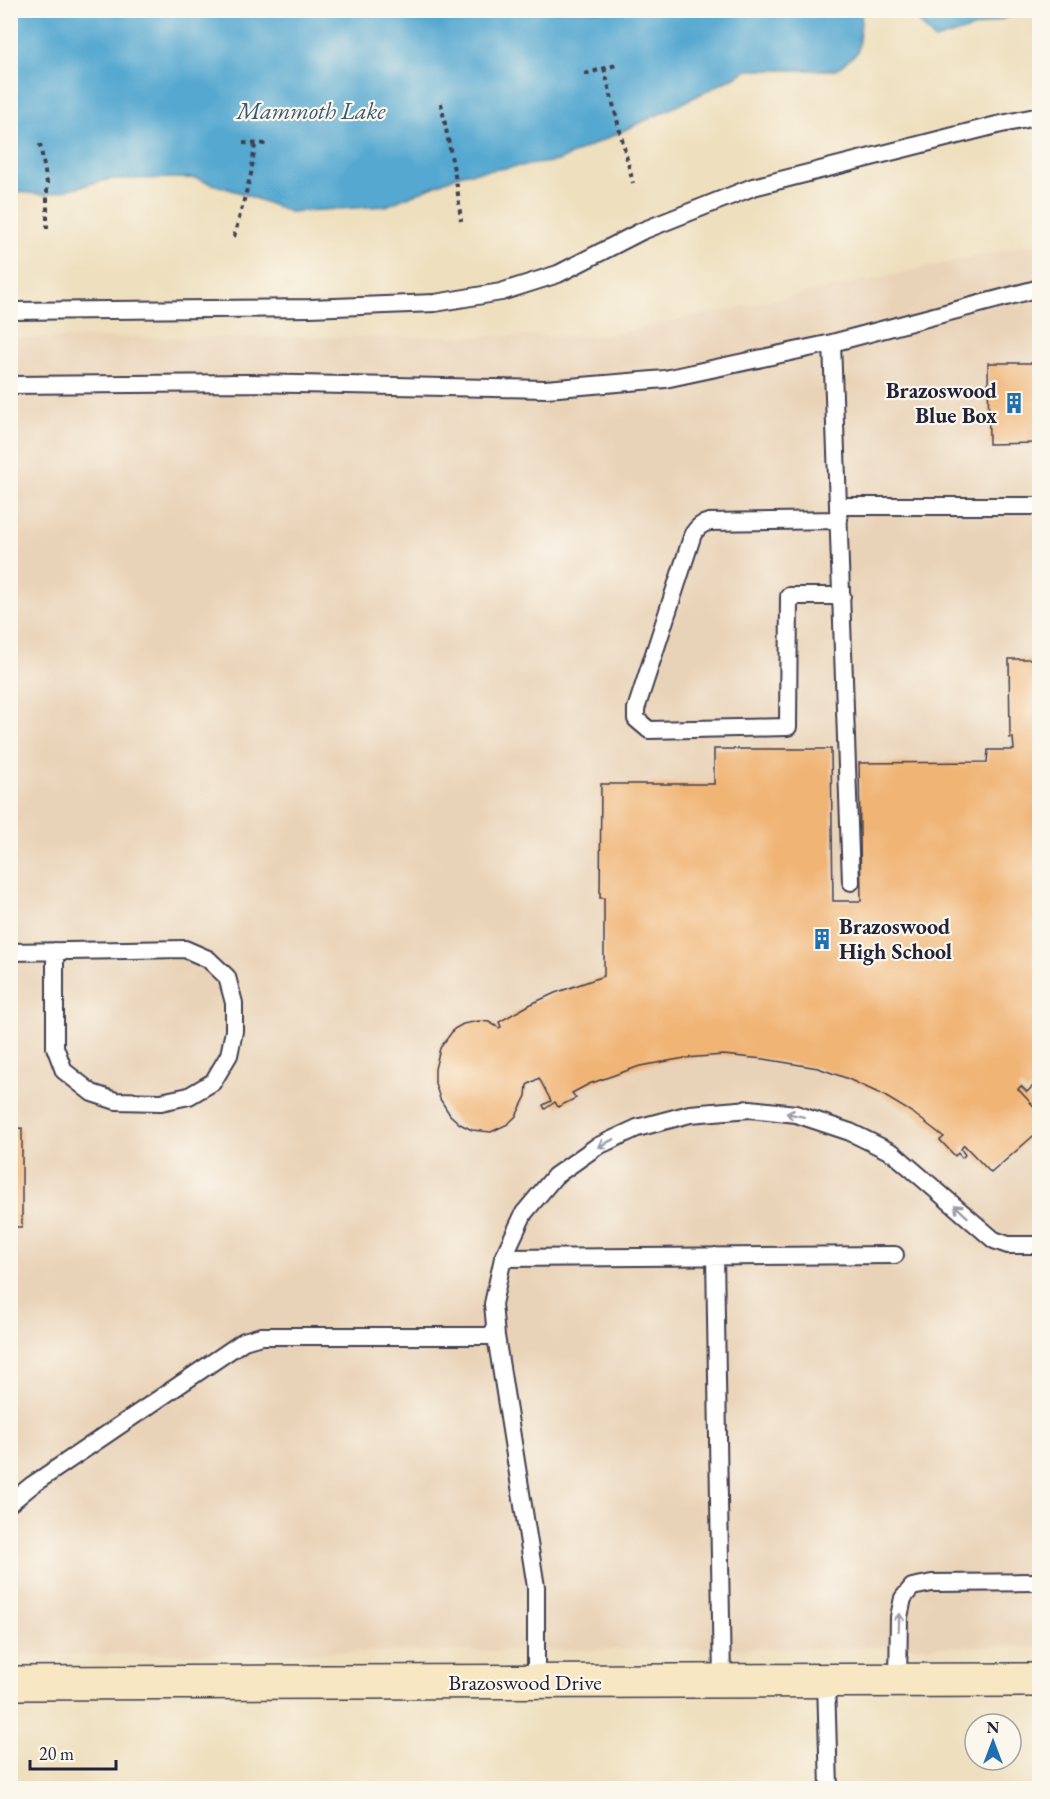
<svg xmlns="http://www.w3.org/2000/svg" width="1050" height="1799" font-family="'EB Garamond',serif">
<rect width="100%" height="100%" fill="#fbf7ec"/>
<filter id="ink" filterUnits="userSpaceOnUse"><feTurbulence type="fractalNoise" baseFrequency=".0167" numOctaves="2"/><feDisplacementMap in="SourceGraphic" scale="12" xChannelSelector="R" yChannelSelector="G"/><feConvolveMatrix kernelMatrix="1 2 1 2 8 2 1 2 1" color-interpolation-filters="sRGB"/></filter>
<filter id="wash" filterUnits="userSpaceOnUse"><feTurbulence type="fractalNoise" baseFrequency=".008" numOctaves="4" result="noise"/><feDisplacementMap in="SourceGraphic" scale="24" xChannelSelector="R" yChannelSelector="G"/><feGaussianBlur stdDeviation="1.35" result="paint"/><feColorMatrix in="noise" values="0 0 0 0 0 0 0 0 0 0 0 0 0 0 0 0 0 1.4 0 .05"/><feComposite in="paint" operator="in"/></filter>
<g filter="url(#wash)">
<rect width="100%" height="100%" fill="#eedfbe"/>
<!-- built -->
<path fill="#e9d3b8" d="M1039 243V1646L11 1655 10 338 605 336Z"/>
<!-- water -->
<path fill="#54a8d0" stroke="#3b6586" stroke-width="1.5" d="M10 11 11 10 862 11 858 52 836 70H748L683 103 558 161 462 174 386 206 290 212 244 194 194 178 110 179 46 195 11 191Z
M909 11H1028L935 40Z"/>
<g id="blocks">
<!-- building -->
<path fill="#f0b475" d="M988 363H1040V443L989 444Z
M1035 655H1040V1086H1033L1027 1092 1021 1086 1018 1089 1040 1113V1130L991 1173 964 1145 961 1149 965 1155 962 1158 958 1153 955 1156 940 1140 944 1137 913 1113 883 1095 846 1078 818 1068 764 1059 723 1055 685 1058 640 1066 589 1084 572 1093 576 1098 558 1107 555 1102 545 1109 543 1105 551 1101 539 1078 527 1085 526 1096 516 1116 508 1124 491 1132 472 1130 460 1124 450 1115 440 1099 435 1083V1069L440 1048 454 1029 463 1024 479 1021 489 1022 499 1028 501 1027 499 1022 531 1004 555 993 604 976V898H600L601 784H714V749H831L833 901H861L859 763 987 762 988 750H1014L1013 738H1010L1009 659H1035Z
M22 1128V1227H10V1129Z"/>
</g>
</g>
<g filter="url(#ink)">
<use href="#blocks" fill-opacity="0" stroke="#413e4f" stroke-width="1.5"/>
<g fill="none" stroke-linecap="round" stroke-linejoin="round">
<defs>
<path id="lane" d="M10 311 310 308 435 303 501 292 558 274 642 231 753 187 997 125 1040 116
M832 343 838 506H1040
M10 385 249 383 546 389 665 379 832 343 1040 288
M838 506 851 882
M839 520 709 522C701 524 698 527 693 534L636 709V719L649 730 788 727 789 596H842
M10 952 185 949 208 959 227 977 234 1003V1031L229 1055 213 1082 189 1096 161 1102 116 1101 92 1093 64 1071 55 1047V951
M715 1256 722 1681
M503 1258 895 1255
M496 1336 493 1304 503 1258 524 1213 555 1176 596 1147 637 1128 690 1114 750 1109 796 1114 850 1132 893 1153 994 1240 1008 1245H1040
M10 1503 32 1485 244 1341 261 1336H496L536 1587V1682
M826 1681 829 1788
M898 1681 899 1617 903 1598 912 1587 932 1583 1040 1582"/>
<path id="secondary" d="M10 1683 1040 1680"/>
</defs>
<!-- lane casing -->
<use href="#lane" stroke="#413e4f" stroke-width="20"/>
<!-- secondary casing -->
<use href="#secondary" stroke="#413e4f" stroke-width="36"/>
<!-- path -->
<path stroke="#413e4f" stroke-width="4" stroke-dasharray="4.5 4.5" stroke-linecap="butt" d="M604 68 633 183
M585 74 616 65
M441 103 457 186 461 221
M243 143 267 144
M40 144 47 183V232
M234 237 251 174 255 144"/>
<!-- lane -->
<use href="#lane" stroke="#fff" stroke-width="16"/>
<!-- secondary -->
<use href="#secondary" stroke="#f7e8c3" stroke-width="33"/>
</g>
<!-- one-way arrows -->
<defs><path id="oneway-shaft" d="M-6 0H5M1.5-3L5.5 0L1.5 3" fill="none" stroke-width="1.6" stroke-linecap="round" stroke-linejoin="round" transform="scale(1.5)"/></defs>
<g stroke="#9c9ca7">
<use href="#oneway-shaft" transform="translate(795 1115) rotate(-168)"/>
<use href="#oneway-shaft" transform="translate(606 1143) rotate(155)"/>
<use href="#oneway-shaft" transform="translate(961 1211) rotate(-137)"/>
<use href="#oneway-shaft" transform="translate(899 1622) rotate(-87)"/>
</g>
</g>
<!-- icons -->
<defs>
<symbol id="building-bare" viewBox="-9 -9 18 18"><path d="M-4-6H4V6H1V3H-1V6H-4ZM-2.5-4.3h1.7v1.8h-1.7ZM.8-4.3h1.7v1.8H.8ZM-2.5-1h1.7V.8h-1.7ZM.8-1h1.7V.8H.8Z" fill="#1f6fb2" stroke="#fbf7ec" stroke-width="2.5" paint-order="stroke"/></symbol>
</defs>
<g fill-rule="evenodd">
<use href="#building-bare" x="999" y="388" width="30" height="30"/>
<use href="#building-bare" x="807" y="924" width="30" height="30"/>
</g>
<g text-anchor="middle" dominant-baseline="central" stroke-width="4.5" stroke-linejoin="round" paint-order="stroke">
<!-- poi labels -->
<g font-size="22" font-weight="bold" fill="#22223b" stroke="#fbf7ec" text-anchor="end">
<text x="997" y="390">Brazoswood<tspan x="997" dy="25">Blue Box</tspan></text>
<text x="839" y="926" text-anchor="start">Brazoswood<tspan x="839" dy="25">High School</tspan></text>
</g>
<!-- street labels -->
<g font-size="22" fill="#22223b" stroke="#fbf7ec">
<text x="525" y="1682">Brazoswood Drive</text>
</g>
<!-- water labels -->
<g font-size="24" font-style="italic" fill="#365877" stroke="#fbf7ec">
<text x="311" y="110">Mammoth Lake</text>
</g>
</g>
<!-- margin -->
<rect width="1050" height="1799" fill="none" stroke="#fbf7ec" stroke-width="36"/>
<!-- north arrow -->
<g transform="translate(993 1742)"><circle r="28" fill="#fbf7ec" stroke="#a4a2a5" stroke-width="1.5"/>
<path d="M0-4.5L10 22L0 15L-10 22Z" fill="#1f6fb2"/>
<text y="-9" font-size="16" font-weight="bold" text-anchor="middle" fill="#22223b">N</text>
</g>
<!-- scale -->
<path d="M30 1760v9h86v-9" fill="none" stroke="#22223b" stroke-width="3"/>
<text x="39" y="1760" font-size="18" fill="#22223b" stroke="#fbf7ec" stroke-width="4.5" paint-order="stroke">20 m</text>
</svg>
